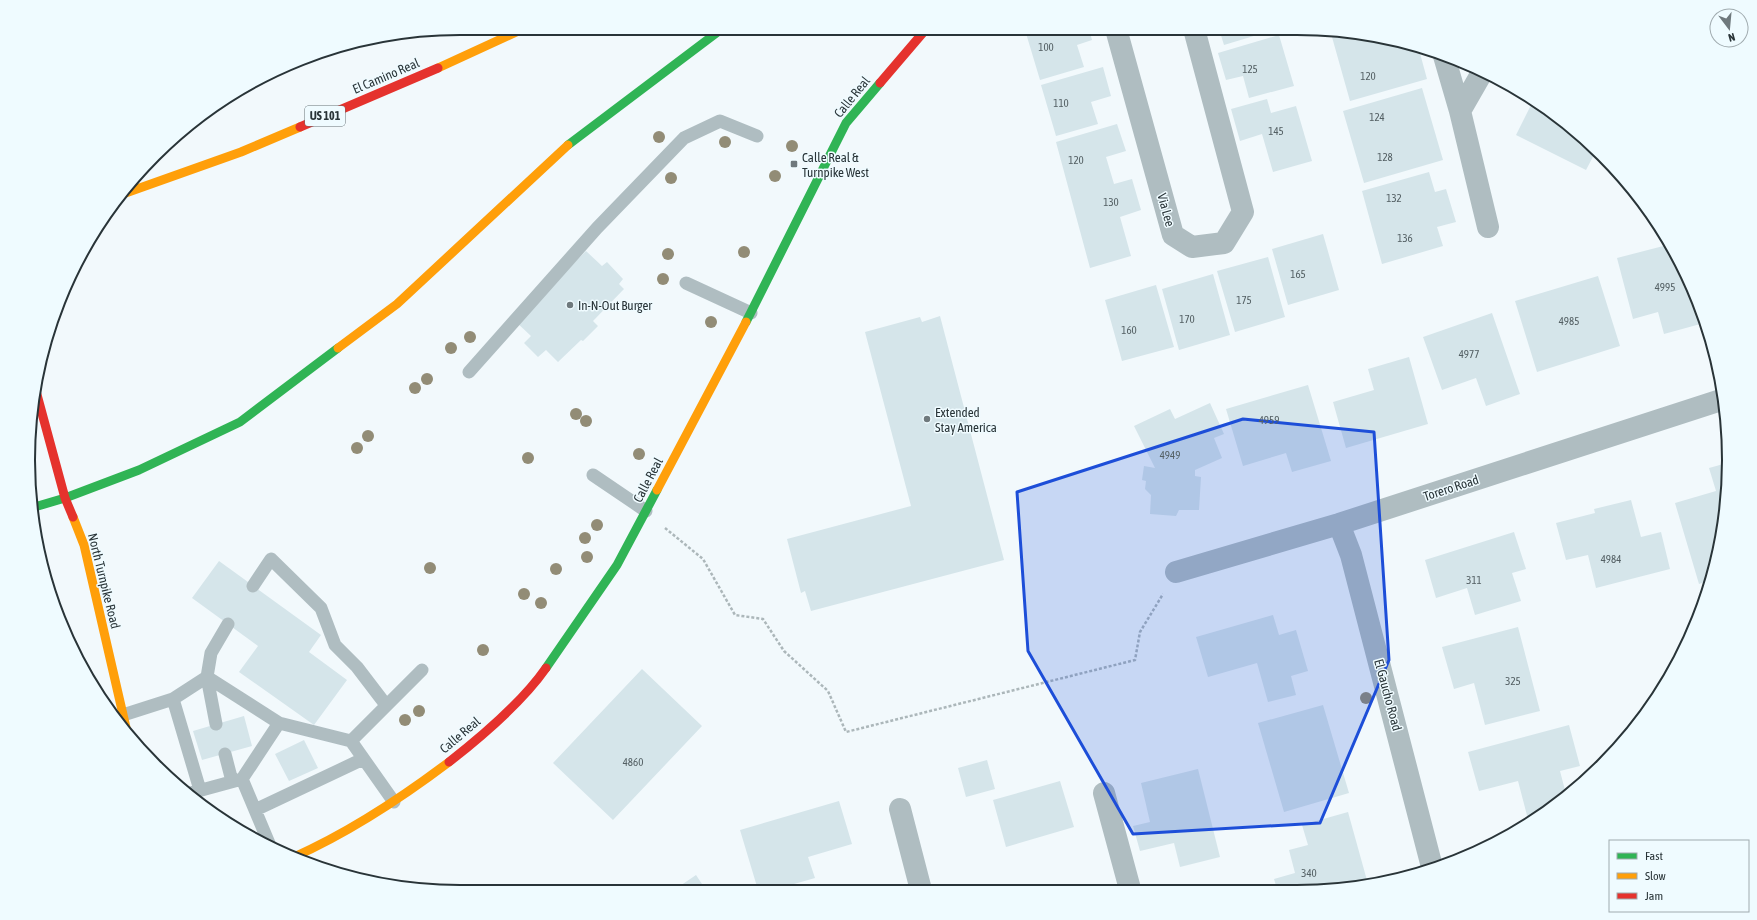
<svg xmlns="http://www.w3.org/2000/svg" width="1757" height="920" font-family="'Asap Condensed',sans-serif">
<rect width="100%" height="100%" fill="#f2f9fc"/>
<!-- building -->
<path fill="#d5e5ea" d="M1029 29H1089L1092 40 1077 45 1084 67 1040 80 1025 30Z
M1219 29H1277L1224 45Z
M1330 30 1409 43 1418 46 1427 79 1350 101Z
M1279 35 1294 86 1249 98 1243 76 1226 80 1218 53Z
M1103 67 1111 96 1091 102 1098 124 1056 136 1041 85Z
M1422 88 1443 160 1364 183 1343 111Z
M1267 99 1271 113 1296 106 1312 161 1273 172 1262 134 1240 141 1231 109Z
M1533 101 1560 117 1596 151 1586 170 1516 135Z
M1117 124 1126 151 1106 157 1114 184 1132 179 1141 210 1120 217 1131 256 1090 268 1056 142Z
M1429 172 1435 192 1446 189 1456 222 1437 227 1443 246 1382 264 1362 191Z
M1323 234 1339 290 1288 305 1272 249Z
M1671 244 1701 310 1704 323 1664 334 1658 312 1633 319 1617 258Z
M586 251 602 266 607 262 623 279 619 284 624 289 593 321 598 326 583 341 581 340 558 362 546 350 538 357 524 343 531 336 515 321Z
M1268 257 1285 317 1235 332 1217 271Z
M1213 274 1230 335 1179 350 1162 289Z
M1598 276 1620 346 1537 372 1515 301Z
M1156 285 1174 347 1122 361 1105 300Z
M1492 313 1520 394 1486 406 1476 378 1442 390 1423 337Z
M940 316 1004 560 811 611 805 591 801 593 787 539 911 506 865 332 920 317 922 322Z
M1409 357 1428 424 1346 448 1333 402 1374 390 1368 369Z
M1308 385 1331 461 1292 472 1286 453 1243 466 1226 409Z
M1210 403 1224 434 1214 438 1222 458 1195 470V476L1201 477 1199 510H1179L1176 516 1150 514 1151 495 1145 489 1146 481 1142 480 1144 466 1155 468 1134 426 1170 409 1175 419Z
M1727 463 1728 488 1714 572 1711 580 1699 584 1675 503 1716 491 1709 468Z
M1631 500 1641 537 1661 532 1670 569 1596 588 1588 555 1566 560 1556 523 1595 513 1594 509Z
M1514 532 1526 569 1512 573 1521 601 1475 615 1467 588 1436 598 1425 560Z
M219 561 321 635 309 652 347 680 314 725 239 672 258 646 192 598Z
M1273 615 1279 635 1296 630 1308 671 1291 676 1296 695 1268 702 1257 663 1208 677 1196 637Z
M1518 627 1540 711 1485 725 1474 683 1454 689 1442 647Z
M642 669 702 726 613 820 553 763Z
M1323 705 1349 793 1284 812 1258 723Z
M244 716 252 746 202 760 193 731Z
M1569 725 1580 766 1560 771 1566 794 1537 819 1529 823 1518 781 1479 791 1468 752Z
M304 740 318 768 289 781 275 754Z
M987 760 995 789 966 797 958 768Z
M1198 769 1220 857 1180 867 1174 843 1140 851 1133 826 1150 822 1141 783Z
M1060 781 1074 827 1006 847 993 800Z
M839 801 852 844 808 857 815 878 773 890H758L740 830Z
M1348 812 1368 884 1354 888 1277 889 1274 879 1295 873 1289 850 1308 845 1302 825Z
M696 875 706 890H674Z
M1091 885 1093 889H1079Z"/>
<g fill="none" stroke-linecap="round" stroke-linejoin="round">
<!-- path -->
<path stroke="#acb7ba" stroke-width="2.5" stroke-dasharray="3 2" stroke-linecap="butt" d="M665 528 703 559 735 615 763 619 784 651 828 691 846 732 1135 660 1140 632 1163 594"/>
<!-- lane -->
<path stroke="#afbdc1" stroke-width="13" d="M686 283 751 313
M469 372 597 228 684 138 720 121 757 136
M593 475 646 511
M253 586 271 559 321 608 335 645 357 667 386 705
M173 699 200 790
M123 715 173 699 207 677 279 723 242 779
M279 723 351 741
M216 724 207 677 211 653 228 624
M225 754 232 781
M187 794 242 779 271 848
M394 802 351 741 422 670
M255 810 363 759"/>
<!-- street -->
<path stroke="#afbdc1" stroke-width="22" d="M1116 29 1173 235 1192 247 1224 243 1243 212 1194 29
M1444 56 1460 111
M1483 71 1460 111 1488 227
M1339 524 1351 555 1432 867
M1176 572 1339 524 1724 399
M1104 793 1130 889
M900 809 921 890"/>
<!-- fast -->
<path stroke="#30b455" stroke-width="9" d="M568 145 723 28
M746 322 846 123 880 83
M31 508 65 498 139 470 240 422 338 348
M546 668 617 565 657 490"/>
<!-- slow -->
<path stroke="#ff9f0a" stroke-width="9" d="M438 68 525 28
M120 195 241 152 300 127
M338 348 397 304 568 145
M657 490 746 322
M73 517 84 545 127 732
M294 857C350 832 400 799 449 762"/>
<!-- jam -->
<path stroke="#e5322d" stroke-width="9" d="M880 83 927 28
M300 127 438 68
M36 391 65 498 73 517
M449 762C481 737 523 701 546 668"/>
</g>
<!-- trees -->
<g fill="#928c76">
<circle cx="659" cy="137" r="6"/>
<circle cx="725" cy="142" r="6"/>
<circle cx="792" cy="146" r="6"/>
<circle cx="775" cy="176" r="6"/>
<circle cx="671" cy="178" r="6"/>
<circle cx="744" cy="252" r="6"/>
<circle cx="668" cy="254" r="6"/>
<circle cx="663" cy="279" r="6"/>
<circle cx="711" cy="322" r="6"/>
<circle cx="470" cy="337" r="6"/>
<circle cx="451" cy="348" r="6"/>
<circle cx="427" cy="379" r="6"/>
<circle cx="415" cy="388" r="6"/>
<circle cx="576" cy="414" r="6"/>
<circle cx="586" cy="421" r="6"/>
<circle cx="368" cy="436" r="6"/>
<circle cx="357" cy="448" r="6"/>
<circle cx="639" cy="454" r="6"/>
<circle cx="528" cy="458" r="6"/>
<circle cx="597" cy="525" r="6"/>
<circle cx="585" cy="538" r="6"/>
<circle cx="587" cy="557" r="6"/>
<circle cx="430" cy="568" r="6"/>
<circle cx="556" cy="569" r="6"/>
<circle cx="524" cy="594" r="6"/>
<circle cx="541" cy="603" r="6"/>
<circle cx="483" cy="650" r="6"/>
<circle cx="1366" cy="698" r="6"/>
<circle cx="419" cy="711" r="6"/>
<circle cx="405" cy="720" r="6"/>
</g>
<!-- marked area -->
<path fill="#1d4ed8" fill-opacity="0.2" stroke="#1d4ed8" stroke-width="3" stroke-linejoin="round" d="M1243 419 1374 432 1389 660 1320 823 1133 834 1028 651 1017 492Z"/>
<!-- markers -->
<g fill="#6f797d" stroke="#effbff" stroke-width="1.5">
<rect x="790" y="160" width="8" height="8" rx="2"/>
<circle cx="570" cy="305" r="4"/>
<circle cx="927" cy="419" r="4"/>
</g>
<g text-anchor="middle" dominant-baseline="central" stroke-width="3" stroke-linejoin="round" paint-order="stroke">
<!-- number labels -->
<g font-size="11" fill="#546064">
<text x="1046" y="47">100</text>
<text x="1250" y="69">125</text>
<text x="1368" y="76">120</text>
<text x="1061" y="103">110</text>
<text x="1377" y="117">124</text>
<text x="1276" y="131">145</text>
<text x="1385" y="157">128</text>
<text x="1076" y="160">120</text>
<text x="1394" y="198">132</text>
<text x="1111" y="202">130</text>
<text x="1405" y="238">136</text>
<text x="1298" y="274">165</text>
<text x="1665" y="287">4995</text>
<text x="1244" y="300">175</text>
<text x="1187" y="319">170</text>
<text x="1569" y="321">4985</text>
<text x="1129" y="330">160</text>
<text x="1469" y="354">4977</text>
<text x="1269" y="420">4959</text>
<text x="1170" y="455">4949</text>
<text x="1611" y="559">4984</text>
<text x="1474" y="580">311</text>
<text x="1513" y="681">325</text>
<text x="633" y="762">4860</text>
<text x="1309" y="873">340</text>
</g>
<!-- shield labels -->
<rect fill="#effbff" stroke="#647074" stroke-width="1" x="305" y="106" width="40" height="20" rx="3"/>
<g font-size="12" font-weight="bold" fill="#293438">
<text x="325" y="116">US 101</text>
</g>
<!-- street labels -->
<g font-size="13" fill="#293438" stroke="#effbff">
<text transform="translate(386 76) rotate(-23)">El Camino Real</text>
<text transform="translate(852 97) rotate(-51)">Calle Real</text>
<text transform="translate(1166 210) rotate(75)">Via Lee</text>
<text transform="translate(648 480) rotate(-62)">Calle Real</text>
<text transform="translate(1451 488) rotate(-18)">Torero Road</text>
<text transform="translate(104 581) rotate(76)">North Turnpike Road</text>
<text transform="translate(1388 695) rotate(75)">El Gaucho Road</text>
<text transform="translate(460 735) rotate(-40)">Calle Real</text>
</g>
<!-- poi labels -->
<g font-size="13" fill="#293438" stroke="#effbff" text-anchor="start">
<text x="802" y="157">Calle Real &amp;<tspan x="802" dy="15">Turnpike West</tspan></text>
<text x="578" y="305">In-N-Out Burger</text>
<text x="935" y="412">Extended<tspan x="935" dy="15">Stay America</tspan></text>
</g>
</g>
<!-- crop -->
<path d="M0 0H1757V920H0ZM460 35H1297A425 425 0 0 1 1722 460V460A425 425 0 0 1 1297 885H460A425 425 0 0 1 35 460V460A425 425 0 0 1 460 35Z" fill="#effbff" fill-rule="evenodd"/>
<path fill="none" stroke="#293438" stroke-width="2" d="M460 35H1297A425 425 0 0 1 1722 460V460A425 425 0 0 1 1297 885H460A425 425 0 0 1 35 460V460A425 425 0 0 1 460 35Z"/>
<!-- legend -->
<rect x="1609" y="840" width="140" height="72" fill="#effbff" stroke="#a0abaf"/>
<rect x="1617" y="853" width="20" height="6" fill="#30b455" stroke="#a0abaf"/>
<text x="1645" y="860" font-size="12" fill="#293438">Fast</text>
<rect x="1617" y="873" width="20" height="6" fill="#ff9f0a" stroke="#a0abaf"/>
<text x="1645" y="880" font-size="12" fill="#293438">Slow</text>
<rect x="1617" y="893" width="20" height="6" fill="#e5322d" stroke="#a0abaf"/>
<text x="1645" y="900" font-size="12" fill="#293438">Jam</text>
<!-- north arrow -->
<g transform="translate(1729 28) rotate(164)"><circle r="19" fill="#effbff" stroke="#a0abaf"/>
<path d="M0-3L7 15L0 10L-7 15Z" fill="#6f797d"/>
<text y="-6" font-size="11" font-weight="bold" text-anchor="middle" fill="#293438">N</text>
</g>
</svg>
